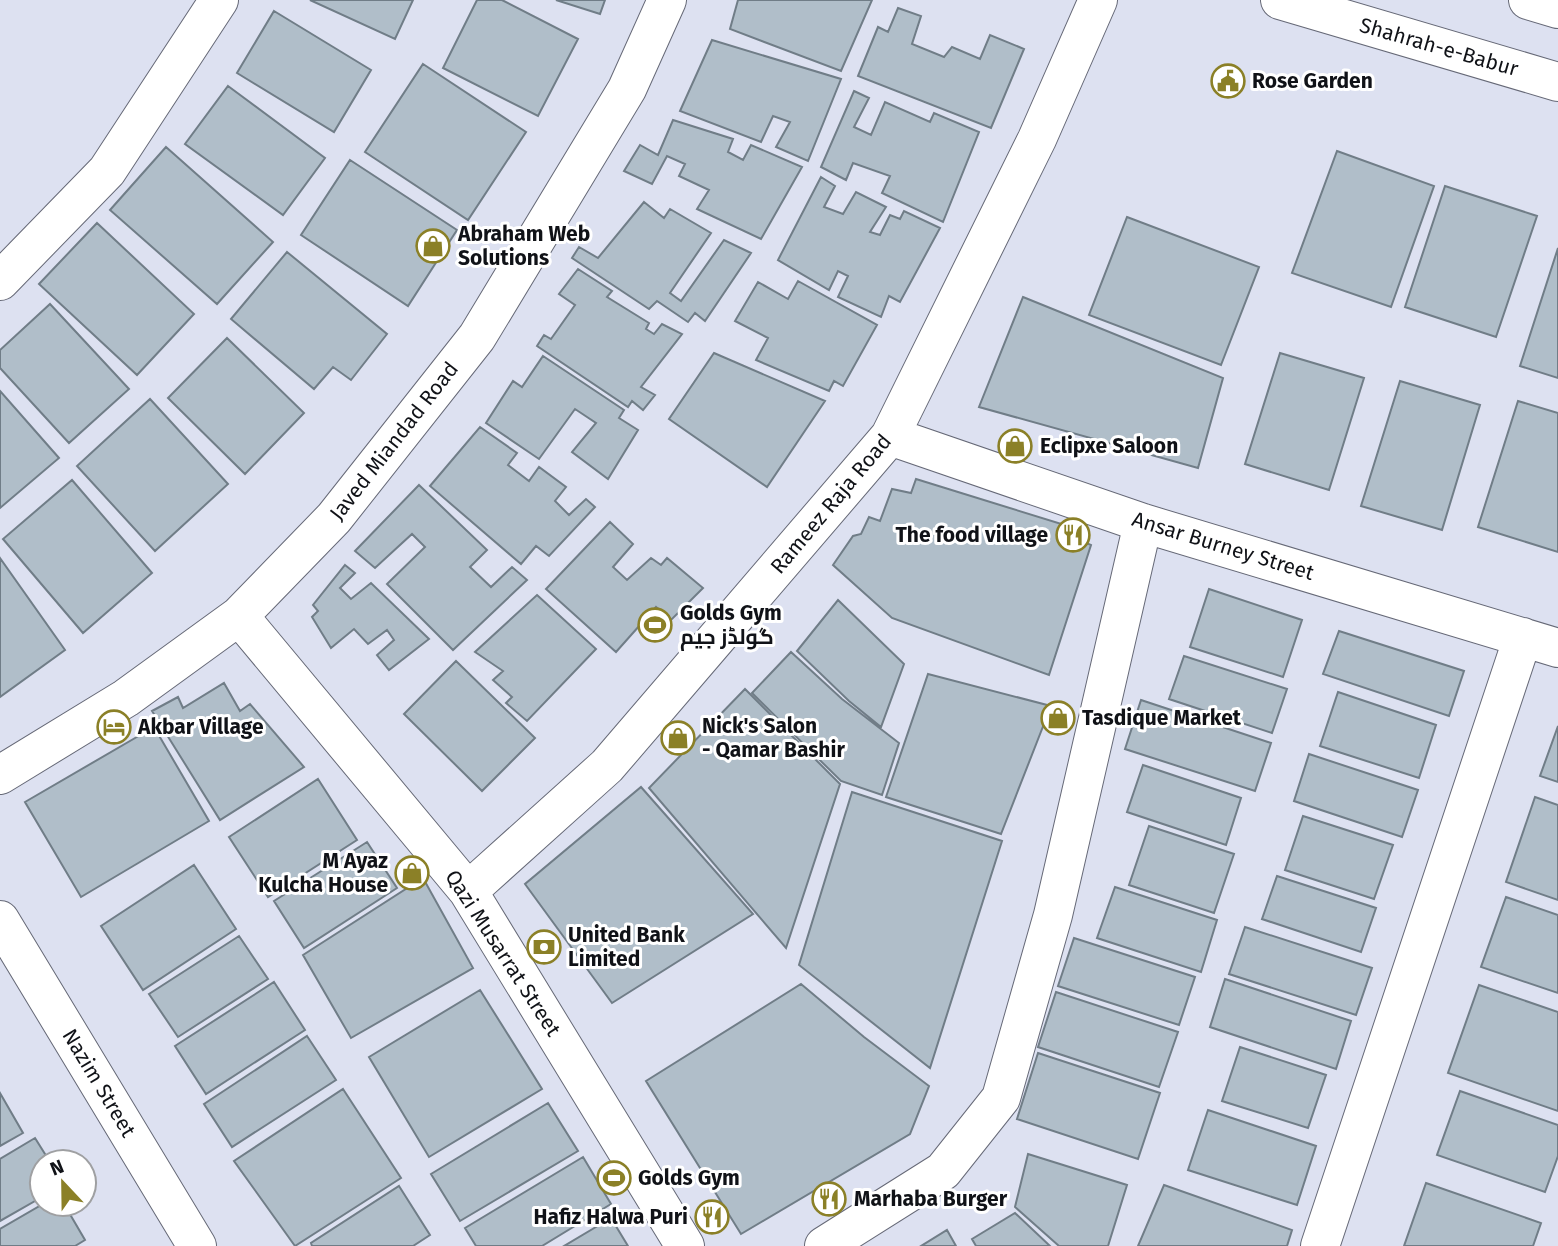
<svg xmlns="http://www.w3.org/2000/svg" width="1558" height="1246" font-family="'Fira Sans',Cairo,sans-serif">
<rect width="100%" height="100%" fill="#dde1f1"/>
<!-- building -->
<path fill="#b0bec9" stroke="#707d87" stroke-width="2" d="M310 0H413L395 39Z
M477 0H502L578 39 538 116 443 68Z
M556 0H605L600 14Z
M738 0H872L841 71 730 29Z
M898 8 921 16 912 44 944 57 952 47 980 59 990 35 1024 49 991 128 858 76 878 27 888 32Z
M274 11 371 70 334 132 237 73Z
M712 40 841 79 808 161 776 147 790 122 773 116 761 142 680 111Z
M423 64 526 132 468 220 365 152Z
M228 86 325 158 283 215 185 144Z
M854 91 869 98 854 127 871 135 885 102 930 122 934 113 979 132 943 222 882 193 890 176 853 163 846 180 821 167Z
M673 120 733 139 728 152 743 160 751 145 802 167 761 239 697 209 709 190 679 176 685 164 667 156 652 184 624 171 640 145 658 155Z
M166 147 273 242 217 304 110 210Z
M1337 151 1434 186 1391 307 1292 273Z
M350 160 457 230 408 306 301 235Z
M821 177 835 186 824 207 843 214 856 192 886 207 870 232 880 235 890 215 900 219 904 211 940 228 900 302 889 296 881 317 838 297 848 276 838 271 829 290 778 260Z
M1445 186 1537 216 1496 337 1405 307Z
M644 202 664 218 670 209 711 233 670 293 681 301 724 240 751 253 705 321 695 313 688 322 657 301 649 309 572 258 579 247 598 258Z
M1127 217 1259 267 1221 365 1089 315Z
M97 223 194 314 137 375 39 284Z
M1558 248V378L1520 366Z
M287 252 387 334 351 380 333 367 314 389 231 319Z
M578 269 612 291 607 297 649 323 646 329 654 334 662 324 682 334 641 387 655 395 643 410 632 401 628 407 537 346 544 335 551 339 575 305 559 294Z
M798 281 877 325 843 386 834 381 829 391 756 360 768 338 735 321 758 282 788 299Z
M1023 297 1223 378 1198 468 979 407Z
M50 304 129 389 69 443 0 368V350Z
M227 338 304 413 245 474 168 398Z
M714 353 825 401 767 487 669 419Z
M1280 353 1364 378 1329 490 1245 464Z
M543 356 624 410 619 418 638 430 608 479 572 452 596 423 575 409 539 459 486 423 513 381 522 387Z
M1400 381 1480 405 1442 530 1361 506Z
M0 391 59 458 0 508Z
M150 399 228 484 155 551 77 466Z
M1518 401 1558 413V552L1478 527Z
M480 427 517 453 508 465 529 481 539 467 566 487 555 501 569 515 586 499 595 507 549 556 536 546 521 564 430 486Z
M916 479 1084 531 1082 541 1091 545 1049 675 892 618 833 565 853 536 861 534 869 517 880 521 892 489 911 493Z
M72 480 152 573 83 633 3 539Z
M419 485 487 550 470 567 491 587 512 567 527 580 453 650 387 584 425 547 412 534 375 568 355 551Z
M610 522 633 544 613 567 627 580 651 558 661 565 667 558 703 588 671 620 656 607 616 652 546 589Z
M0 558 65 650 0 697Z
M345 565 355 573 340 588 351 599 371 583 429 639 389 670 377 655 394 640 387 630 368 644 354 629 331 648 312 617 318 611 313 605Z
M1209 589 1302 620 1283 677 1190 647Z
M537 595 596 649 527 721 506 703 512 697 493 680 503 671 475 652Z
M838 600 904 664 881 727 849 701 797 651Z
M1339 631 1464 671 1449 716 1323 674Z
M791 652 842 699 899 743 882 795 841 781 752 693Z
M1184 656 1287 689 1272 733 1169 699Z
M456 661 535 738 482 791 404 714Z
M928 674 1051 706 1001 834 886 797Z
M224 683 240 711 250 704 304 767 220 820 152 711 178 697 183 708Z
M745 689 840 784 786 948 649 788Z
M1338 692 1436 725 1419 778 1320 746Z
M1141 700 1271 743 1255 791 1125 749Z
M1558 726V782L1540 776Z
M154 727 209 821 81 897 25 802Z
M1309 754 1418 790 1402 837 1294 801Z
M1143 765 1241 798 1226 845 1127 812Z
M318 779 357 840 268 897 229 837Z
M641 787 753 914 612 1003 525 884Z
M852 792 1002 841 930 1068 799 965Z
M1535 797 1558 805V900L1506 882Z
M1303 816 1393 845 1374 899 1285 870Z
M1149 826 1234 854 1214 913 1129 885Z
M367 842 397 888 304 948 274 901Z
M194 865 236 929 143 990 101 926Z
M1277 876 1376 908 1361 952 1262 919Z
M423 878 473 968 351 1038 303 955Z
M1115 887 1217 920 1201 972 1097 938Z
M1506 897 1558 915V993L1481 967Z
M1245 927 1372 968 1356 1015 1229 974Z
M239 936 268 979 178 1037 149 994Z
M1074 938 1195 977 1179 1025 1058 986Z
M1225 979 1351 1021 1336 1069 1210 1027Z
M274 982 305 1030 206 1094 175 1046Z
M801 984 864 1037 929 1086 910 1134 741 1234 646 1081Z
M1479 985 1558 1012V1111L1448 1073Z
M480 990 542 1089 429 1157 369 1057Z
M1056 992 1178 1032 1159 1087 1038 1047Z
M307 1036 336 1080 232 1147 204 1104Z
M1240 1047 1326 1075 1308 1128 1222 1101Z
M1038 1053 1160 1093 1138 1159 1017 1119Z
M343 1089 401 1178 295 1246 234 1161Z
M1460 1091 1558 1125V1156L1545 1192 1437 1155Z
M0 1093 23 1133 0 1146Z
M548 1103 578 1151 460 1221 431 1174Z
M1208 1110 1316 1146 1297 1205 1188 1170Z
M35 1138 50 1162H42V1197L0 1221V1159Z
M1028 1154 1127 1185 1108 1246H1059L1015 1207Z
M583 1157 611 1204 542 1246H476L465 1228Z
M1426 1183 1541 1223 1533 1246H1404Z
M1164 1185 1292 1230 1287 1246H1138Z
M399 1186 430 1235 413 1246H312L311 1243Z
M43 1204H64L85 1240 75 1246H0V1229Z
M1015 1213 1050 1246H976L972 1239Z
M611 1218 628 1246H564Z
M947 1230 956 1246H921Z"/>
<g fill="none" stroke-linecap="round" stroke-linejoin="round">
<defs>
<path id="street" d="M890 436 1143 523 1558 648
M239 616 468 891 685 1246
M0 775 126 698 239 616 334 518 477 337 627 89 667 0
M468 891 607 766 890 436 1037 139 1098 0
M824 1246 943 1171 1001 1098 1053 915 1143 523
M1320 1246 1523 637"/>
<path id="secondary" d="M1280 0 1558 82
M1528 0 1558 9
M0 281 107 171 219 0
M0 920 197 1246"/>
</defs>
<!-- street casing -->
<use href="#street" stroke="#666977" stroke-width="40"/>
<!-- secondary casing -->
<use href="#secondary" stroke="#666977" stroke-width="40"/>
<!-- street -->
<use href="#street" stroke="#fff" stroke-width="38"/>
<!-- secondary -->
<use href="#secondary" stroke="#fff" stroke-width="38"/>
</g>
<!-- icons -->
<defs>
<symbol id="civic-ring" viewBox="-11 -11 22 22"><circle r="9.5" fill="#fff" stroke="#8b8027" stroke-width="1.5"/><path d="M-.6-6.5H3V-4.5H.6V-3L4-1V1h2V6H-6V1h2V-1L-.6-3ZM-1.2 2.5V6h2.4V2.5Z" fill="#8b8027"/></symbol>
<symbol id="shop-ring" viewBox="-11 -11 22 22"><circle r="9.5" fill="#fff" stroke="#8b8027" stroke-width="1.5"/><path d="M-5-2.5h2.3a2.7 3.5 0 0 1 5.4 0H5L5.5 6h-11ZM-1.5-2.5h3a1.5 2.3 0 0 0-3 0Z" fill="#8b8027"/></symbol>
<symbol id="restaurant-ring" viewBox="-11 -11 22 22"><circle r="9.5" fill="#fff" stroke="#8b8027" stroke-width="1.5"/><path d="M-5-6h1v4h1v-4h1v4h1v-4h1v5L-1.5 .5V6h-2V.5L-5-1ZM5-6V6H3V1.5H1.5Q1.5-4 5-6Z" fill="#8b8027"/></symbol>
<symbol id="stadium-ring" viewBox="-11 -11 22 22"><circle r="9.5" fill="#fff" stroke="#8b8027" stroke-width="1.5"/><path d="M0-5a6.5 5 0 1 0 0 10a6.5 5 0 1 0 0-10ZM-3.5-1.8h7v3.6h-7Z" fill="#8b8027"/></symbol>
<symbol id="hotel-ring" viewBox="-11 -11 22 22"><circle r="9.5" fill="#fff" stroke="#8b8027" stroke-width="1.5"/><path d="M-6-4.5h1.5V1H6V5H4.5V3h-9V5H-6ZM-4 0a1.8 1.8 0 1 1 3.6 0ZM.5 0V-2.5h3Q6-2.5 6 0Z" fill="#8b8027"/></symbol>
<symbol id="bank-ring" viewBox="-11 -11 22 22"><circle r="9.5" fill="#fff" stroke="#8b8027" stroke-width="1.5"/><path d="M-6-4H6V4H-6ZM0-2.3a2.3 2.3 0 1 0 0 4.6a2.3 2.3 0 1 0 0-4.6Z" fill="#8b8027"/></symbol>
</defs>
<g fill-rule="evenodd">
<use href="#civic-ring" x="1209" y="62" width="38" height="38"/>
<use href="#shop-ring" x="414" y="227" width="38" height="38"/>
<use href="#shop-ring" x="996" y="427" width="38" height="38"/>
<use href="#restaurant-ring" x="1054" y="516" width="38" height="38"/>
<use href="#stadium-ring" x="636" y="606" width="38" height="38"/>
<use href="#shop-ring" x="1039" y="699" width="38" height="38"/>
<use href="#hotel-ring" x="95" y="708" width="38" height="38"/>
<use href="#shop-ring" x="659" y="719" width="38" height="38"/>
<use href="#shop-ring" x="393" y="854" width="38" height="38"/>
<use href="#bank-ring" x="525" y="928" width="38" height="38"/>
<use href="#stadium-ring" x="595" y="1159" width="38" height="38"/>
<use href="#restaurant-ring" x="810" y="1180" width="38" height="38"/>
<use href="#restaurant-ring" x="693" y="1198" width="38" height="38"/>
</g>
<g text-anchor="middle" dominant-baseline="central" stroke-width="6" stroke-linejoin="round" paint-order="stroke">
<!-- street labels -->
<g font-size="21" fill="#101217" stroke="#fff">
<text transform="translate(1439 47) rotate(16)">Shahrah-e-Babur</text>
<text transform="translate(394 441) rotate(-52)">Javed Miandad Road</text>
<text transform="translate(831 504) rotate(-50)">Rameez Raja Road</text>
<text transform="translate(1223 546) rotate(17)">Ansar Burney Street</text>
<text transform="translate(503 953) rotate(57)">Qazi Musarrat Street</text>
<text transform="translate(99 1083) rotate(59)">Nazim Street</text>
</g>
<!-- poi labels -->
<g font-size="21" font-weight="bold" fill="#101217" stroke="#fff" text-anchor="start">
<text x="1252" y="81">Rose Garden</text>
<text x="458" y="234">Abraham Web<tspan x="458" dy="24">Solutions</tspan></text>
<text x="1040" y="446">Eclipxe Saloon</text>
<text x="1048" y="535" text-anchor="end">The food village</text>
<text x="680" y="613">Golds Gym<tspan x="680" dy="24">گولڈز جیم</tspan></text>
<text x="1082" y="718">Tasdique Market</text>
<text x="702" y="726">Nick's Salon<tspan x="702" dy="24">- Qamar Bashir</tspan></text>
<text x="138" y="727">Akbar Village</text>
<text x="388" y="861" text-anchor="end">M Ayaz<tspan x="388" dy="24">Kulcha House</tspan></text>
<text x="568" y="935">United Bank<tspan x="568" dy="24">Limited</tspan></text>
<text x="638" y="1178">Golds Gym</text>
<text x="854" y="1199">Marhaba Burger</text>
<text x="688" y="1217" text-anchor="end">Hafiz Halwa Puri</text>
</g>
</g>
<!-- north arrow -->
<g transform="translate(63 1183) rotate(338)"><circle r="33" fill="#ffffff" stroke="#9fa0a2" stroke-width="2"/>
<path d="M0-5L12 26L0 18L-12 26Z" fill="#8b8027"/>
<text y="-10" font-size="19" font-weight="bold" text-anchor="middle" fill="#101217">N</text>
</g>
</svg>
